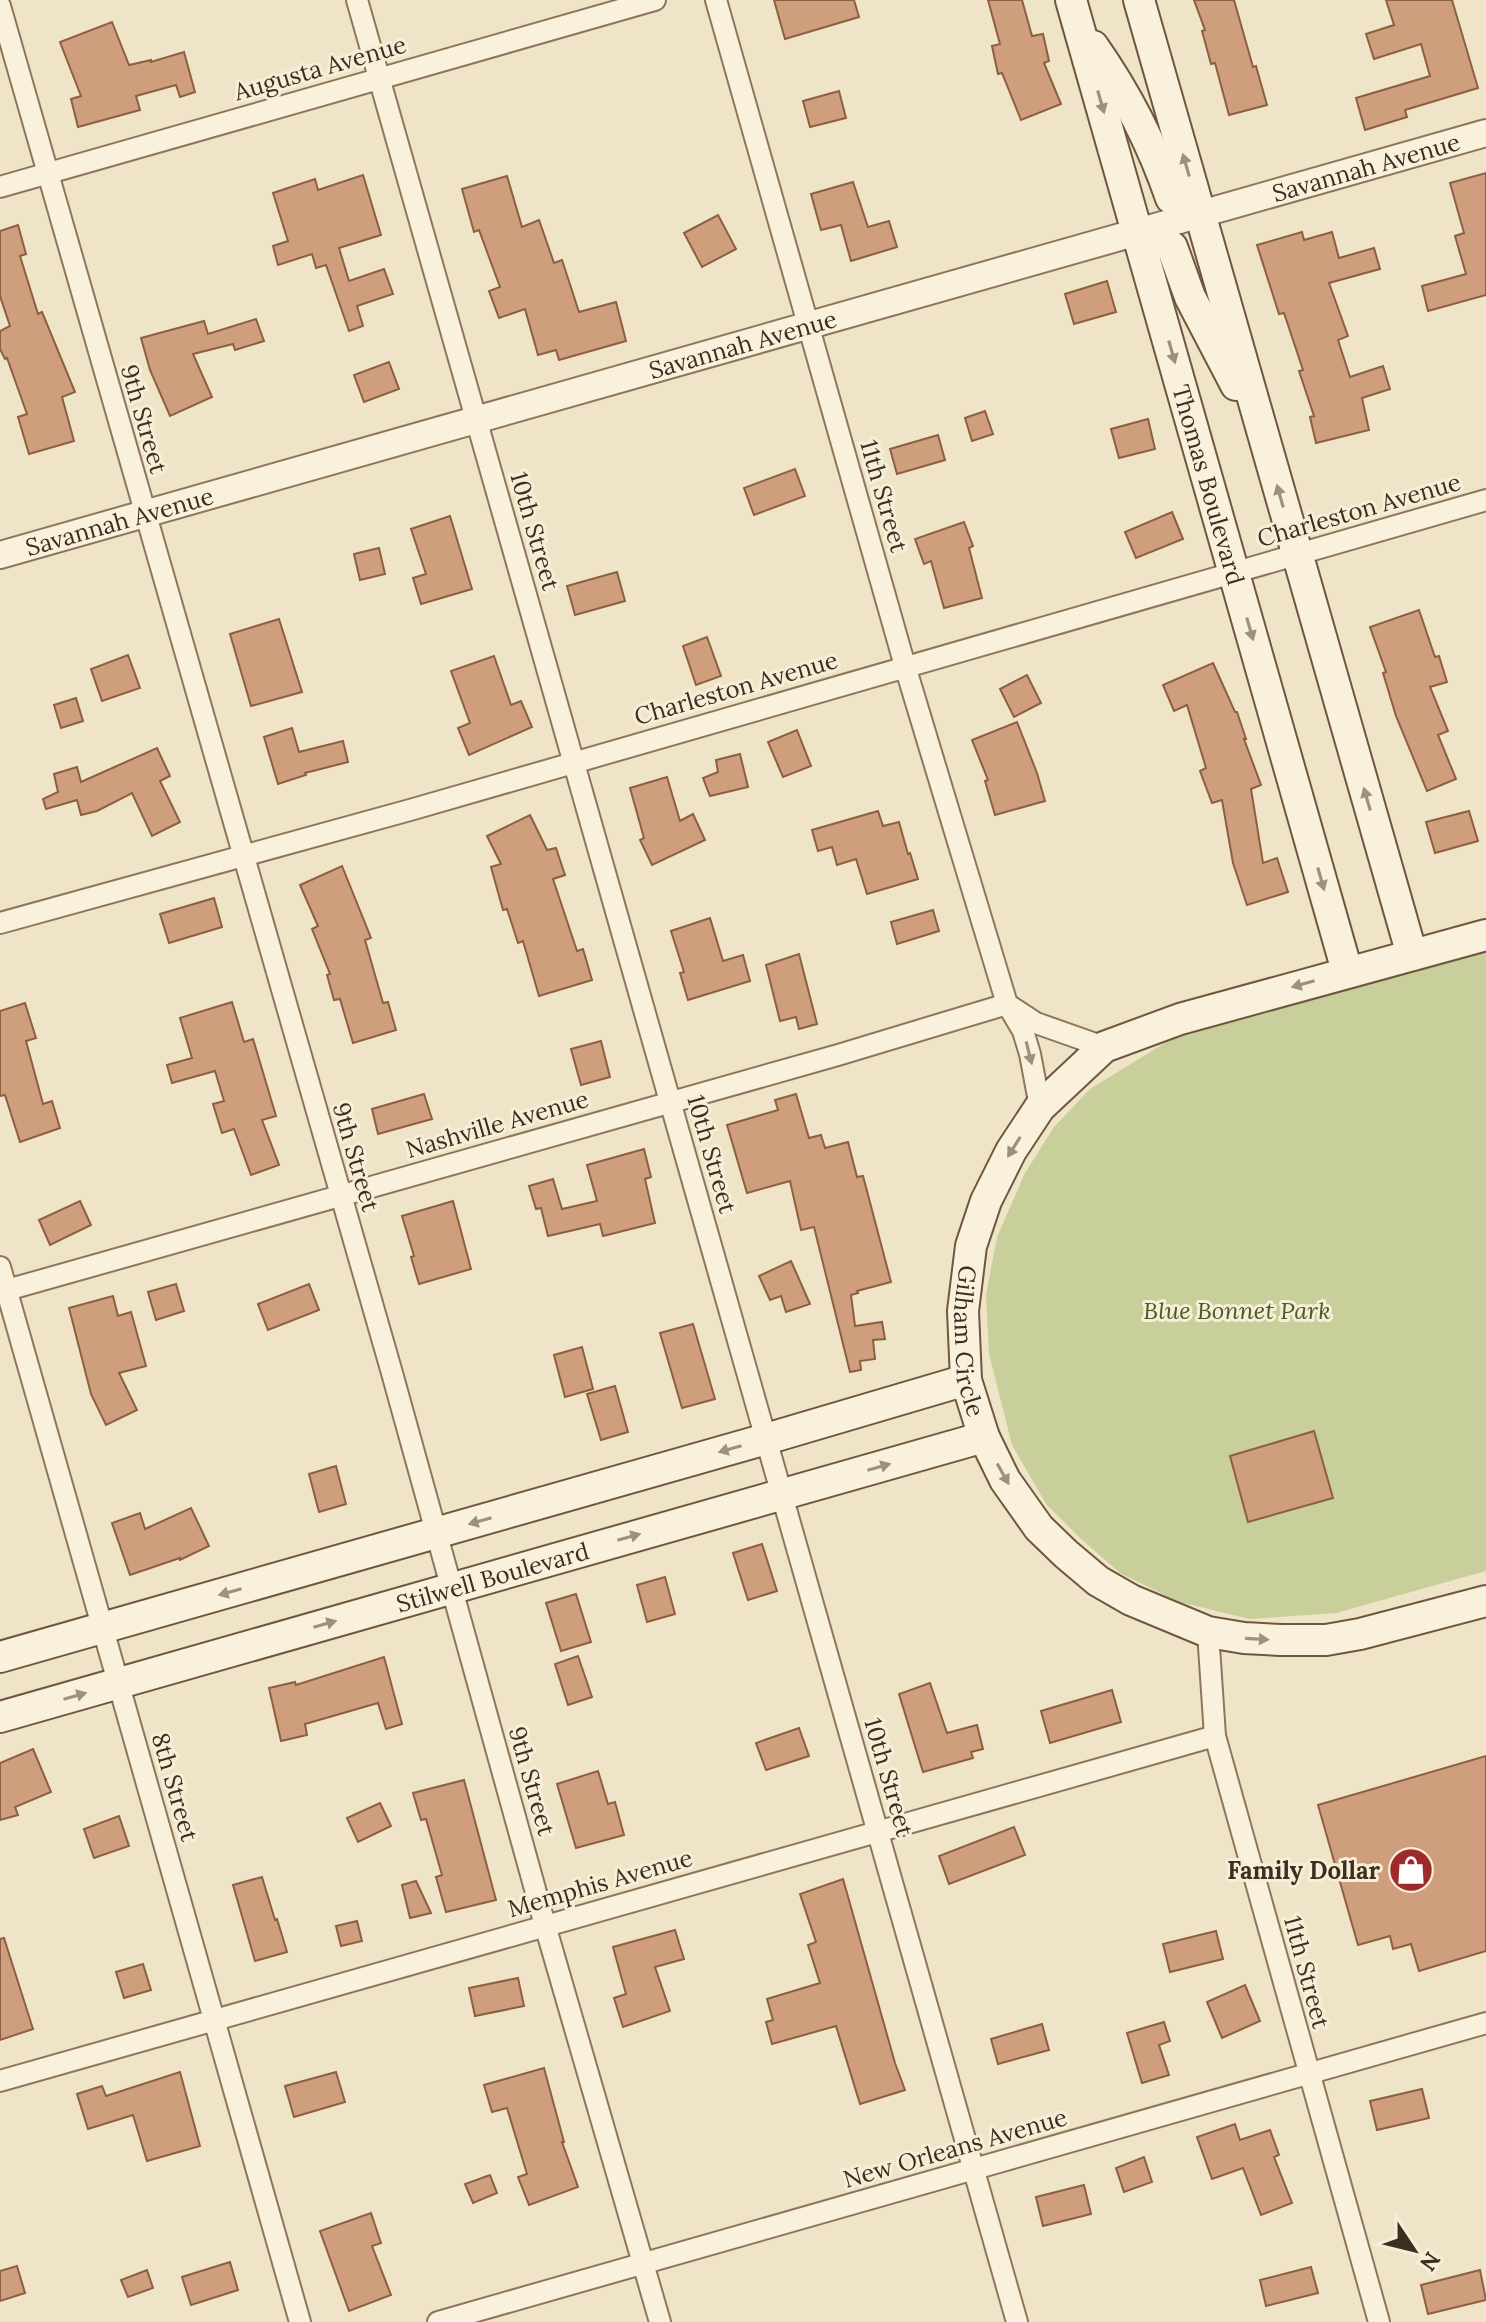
<svg xmlns="http://www.w3.org/2000/svg" width="1486" height="2322" viewBox="0 0 1486 2322" font-family="Lora,serif">
<rect width="100%" height="100%" fill="#f0e4c8"/>
<path fill="#c9cf9b" d="M1486 952V1571L1336 1613 1250 1619 1179 1602 1120 1573 1081 1539 1046 1504 1012 1445 989 1354 986 1295 997 1237 1025 1173 1054 1127 1090 1089 1181 1033Z"/>
<g fill="#cf9f7d" stroke="#8d5f41" stroke-width="2">
<path d="M774 0H854L859 17 785 39Z"/>
<path d="M988 0H1022L1032 36 1043 34 1049 61 1044 63 1061 104 1021 120 1002 73 998 74 992 46 1000 44Z"/>
<path d="M1194 0H1234L1253 67 1256 66 1267 105 1229 115 1215 63 1211 64 1202 31 1205 30Z"/>
<path d="M1386 0H1452L1478 88 1405 110 1407 117 1365 130 1356 98 1430 76 1421 44 1374 59 1366 34 1394 25Z"/>
<path d="M112 22 129 65 151 60V62L184 52 195 92 180 97 176 85 136 96 140 110 78 127 71 99 81 96 60 42Z"/>
<path d="M839 91 846 118 810 127 803 101Z"/>
<path d="M1486 173V295L1428 311 1422 286 1466 274 1455 236 1464 233 1450 183Z"/>
<path d="M363 175 381 235 339 248 349 281 384 269 393 294 357 306 363 326 349 331 326 265 316 268 312 254 278 265 273 246 288 241 273 193 315 179 318 190Z"/>
<path d="M507 176 522 227 539 220 554 263 562 260 579 312 616 302 626 341 559 360 556 350 538 355 525 309 499 318 489 291 500 287 479 230 474 232 462 189Z"/>
<path d="M853 182 868 227 889 221 897 247 851 261 841 225 821 230 811 194Z"/>
<path d="M718 215 736 249 702 267 684 233Z"/>
<path d="M18 225 26 254 20 256 38 314 42 312 75 392 62 397 74 441 29 454 18 417 27 414 7 358 5 359 0 349V331L10 326 0 296V231Z"/>
<path d="M1302 232 1304 240 1332 232 1339 258 1374 248 1380 269 1329 283 1348 336 1338 340 1350 377 1383 366 1390 389 1362 398 1369 430 1316 443 1310 417 1314 416 1299 371 1303 370 1284 313 1279 314 1257 245Z"/>
<path d="M1107 281 1116 312 1074 324 1065 294Z"/>
<path d="M256 319 264 341 235 350 233 344 193 354 212 397 170 416 150 370 141 338 204 321 208 334Z"/>
<path d="M389 362 399 389 364 402 354 375Z"/>
<path d="M985 411 993 434 972 441 965 418Z"/>
<path d="M1148 419 1155 449 1119 458 1111 429Z"/>
<path d="M938 435 945 460 897 474 890 449Z"/>
<path d="M795 469 805 496 754 515 744 488Z"/>
<path d="M1172 512 1183 539 1136 558 1125 532Z"/>
<path d="M450 516 472 589 421 604 413 578 426 574 411 529Z"/>
<path d="M964 522 973 546 969 548 982 598 944 608 931 561 924 564 915 539Z"/>
<path d="M379 548 385 574 360 580 354 554Z"/>
<path d="M617 572 625 601 575 615 567 586Z"/>
<path d="M1419 610 1435 657 1439 656 1447 682 1430 687 1448 731 1438 735 1456 779 1427 791 1396 716 1383 673 1386 672 1370 627Z"/>
<path d="M279 619 302 692 251 706 230 634Z"/>
<path d="M707 637 721 676 696 685 683 646Z"/>
<path d="M128 655 140 688 102 701 91 669Z"/>
<path d="M494 656 511 705 521 701 532 727 469 755 458 728 470 723 451 671Z"/>
<path d="M1213 663 1235 712H1237L1246 739H1244L1261 785 1251 789 1263 863 1277 858 1288 892 1247 905 1233 863 1222 800 1212 803 1200 771 1206 768 1187 705 1174 711 1163 685Z"/>
<path d="M1027 675 1041 703 1014 717 1000 689Z"/>
<path d="M76 698 83 721 61 728 54 705Z"/>
<path d="M1017 722 1037 773 1045 801 995 815 985 781 988 780 972 740Z"/>
<path d="M292 728 299 752 343 741 348 762 305 773 306 775 278 784 264 737Z"/>
<path d="M797 730 811 766 783 777 768 742Z"/>
<path d="M157 748 170 776 160 781 180 822 152 836 132 793 97 811 81 815 77 800 46 809 43 799 58 792 54 774 77 767 81 782Z"/>
<path d="M740 754 748 787 710 796 703 778 718 772 716 760Z"/>
<path d="M667 777 680 821 693 814 705 840 652 865 640 840 644 838 630 788Z"/>
<path d="M878 811 883 826 899 822 908 854 910 853 918 879 867 894 856 859 837 865 832 847 818 851 812 830Z"/>
<path d="M1469 811 1478 841 1435 853 1426 822Z"/>
<path d="M530 815 547 850 556 848 565 875 553 879 577 951 583 949 592 980 539 996 523 941 518 943 507 909 503 910 491 867 501 864 487 836Z"/>
<path d="M342 866 371 938 365 940 383 1003 388 1002 396 1030 353 1043 340 999 334 1000 327 975 330 974 312 929 318 926 300 885Z"/>
<path d="M214 898 222 927 169 943 160 914Z"/>
<path d="M933 910 939 931 897 944 891 922Z"/>
<path d="M710 918 723 961 743 955 750 981 688 1000 680 973 684 972 671 931Z"/>
<path d="M799 954 817 1024 799 1029 796 1017 780 1021 766 965Z"/>
<path d="M232 1002 244 1042 253 1039 276 1116 262 1120 279 1165 251 1175 234 1129 222 1133 213 1104 224 1101 215 1071 172 1083 167 1065 192 1058 180 1018Z"/>
<path d="M25 1003 36 1038 26 1041 43 1104 52 1101 60 1128 20 1142 5 1095 0 1096V1011Z"/>
<path d="M601 1041 610 1077 581 1085 571 1049Z"/>
<path d="M424 1094 432 1119 378 1134 372 1109Z"/>
<path d="M796 1094 809 1138 821 1135 825 1148 848 1142 857 1177 863 1176 891 1282 857 1291 858 1293 851 1295 855 1326 882 1322 885 1339 873 1340 875 1359 860 1361 861 1370 850 1372 814 1227 801 1230 790 1181 747 1193 727 1125 778 1110 775 1100Z"/>
<path d="M644 1149 651 1177 645 1179 655 1223 603 1236 600 1224 548 1236 541 1208 536 1209 529 1186 553 1179 562 1209 597 1201 587 1165Z"/>
<path d="M80 1201 91 1225 50 1245 39 1220Z"/>
<path d="M453 1201 471 1269 419 1284 411 1257 414 1256 402 1216Z"/>
<path d="M791 1261 810 1304 786 1312 781 1296 770 1300 759 1276Z"/>
<path d="M176 1284 184 1311 156 1320 148 1292Z"/>
<path d="M309 1284 319 1310 268 1330 258 1304Z"/>
<path d="M113 1296 118 1316 131 1312 146 1366 119 1373 137 1410 106 1425 91 1394 69 1308Z"/>
<path d="M693 1324 715 1399 682 1408 660 1333Z"/>
<path d="M582 1347 593 1389 565 1397 554 1355Z"/>
<path d="M615 1386 628 1432 601 1440 587 1394Z"/>
<path d="M1314 1431 1333 1498 1248 1522 1230 1456Z"/>
<path d="M336 1466 346 1504 319 1512 309 1474Z"/>
<path d="M191 1508 209 1546 180 1560V1558L130 1575 112 1523 140 1513 145 1529Z"/>
<path d="M762 1544 777 1591 748 1600 733 1553Z"/>
<path d="M665 1577 675 1614 647 1622 637 1585Z"/>
<path d="M576 1594 591 1642 561 1651 546 1603Z"/>
<path d="M578 1656 592 1697 568 1705 555 1664Z"/>
<path d="M384 1657 402 1724 386 1729 378 1703 305 1724 307 1735 281 1741 269 1688 295 1682 296 1685Z"/>
<path d="M930 1683 947 1733 977 1725 983 1749 971 1752 973 1758 923 1772 899 1694Z"/>
<path d="M1112 1690 1121 1722 1050 1743 1041 1711Z"/>
<path d="M799 1728 809 1756 766 1770 756 1743Z"/>
<path d="M33 1749 51 1792 15 1807 18 1815 0 1820V1763Z"/>
<path d="M1486 1756V1951L1419 1971 1411 1944 1393 1949 1390 1936 1358 1945 1318 1805Z"/>
<path d="M598 1771 608 1804 615 1802 624 1835 576 1848 557 1784Z"/>
<path d="M464 1780 496 1900 446 1912 436 1877 442 1875 426 1819 421 1820 413 1793Z"/>
<path d="M380 1803 391 1826 358 1842 347 1818Z"/>
<path d="M119 1816 129 1846 94 1858 84 1829Z"/>
<path d="M1014 1827 1025 1855 949 1884 939 1856Z"/>
<path d="M262 1877 275 1920 277 1919 287 1952 255 1961 233 1885Z"/>
<path d="M843 1879 895 2063 905 2090 860 2104 836 2026 772 2044 766 2022 773 2020 767 1999 820 1983 808 1945 816 1942 800 1894Z"/>
<path d="M416 1881 431 1913 410 1918 402 1885Z"/>
<path d="M357 1921 362 1941 341 1946 336 1926Z"/>
<path d="M675 1930 684 1959 655 1967 670 2011 623 2027 614 1998 626 1994 613 1947Z"/>
<path d="M1216 1931 1223 1959 1170 1972 1163 1944Z"/>
<path d="M4 1938 33 2029 0 2040V1939Z"/>
<path d="M143 1964 151 1990 124 1998 116 1972Z"/>
<path d="M518 1978 524 2006 475 2016 469 1988Z"/>
<path d="M1245 1985 1260 2021 1222 2038 1207 2002Z"/>
<path d="M1164 2022 1170 2041 1159 2045 1169 2075 1142 2083 1127 2033Z"/>
<path d="M1042 2024 1049 2050 998 2064 991 2039Z"/>
<path d="M544 2068 564 2142H562L578 2187 529 2205 518 2177 527 2174 507 2108 492 2112 484 2085Z"/>
<path d="M180 2072 200 2146 147 2161 133 2115 88 2129 77 2094 102 2086 106 2096Z"/>
<path d="M336 2072 345 2102 294 2117 285 2086Z"/>
<path d="M1422 2089 1429 2118 1377 2130 1370 2101Z"/>
<path d="M1235 2124 1240 2140 1270 2130 1279 2155 1274 2157 1292 2203 1261 2215 1243 2168 1212 2179 1197 2137Z"/>
<path d="M1144 2157 1152 2182 1124 2192 1116 2168Z"/>
<path d="M490 2175 497 2193 473 2203 465 2184Z"/>
<path d="M1084 2185 1091 2214 1043 2226 1036 2197Z"/>
<path d="M371 2213 381 2243 372 2246 391 2295 349 2311 320 2231Z"/>
<path d="M230 2262 238 2290 191 2305 182 2277Z"/>
<path d="M17 2266 25 2293 0 2301V2271Z"/>
<path d="M1311 2267 1318 2293 1266 2306 1260 2280Z"/>
<path d="M147 2270 153 2288 128 2297 121 2280Z"/>
<path d="M1480 2270 1486 2300 1428 2314 1421 2285Z"/>
</g>
<g fill="none" stroke-linecap="round" stroke-linejoin="round">
<g stroke="#8d765c" stroke-width="24">
<g id="minor">
<path d="M357 0 1017 2322"/>
<path d="M716 0 905 666 1007 1004 1023 1031 1030 1054 1040 1107"/>
<path d="M0 6 392 1373 545 1925 660 2322"/>
<path d="M0 187 655 0"/>
<path d="M0 923 410 810 1486 500"/>
<path d="M1010 1006 1036 1023 1104 1047"/>
<path d="M0 1267 300 2322"/>
<path d="M0 1292 838 1055 1007 1004"/>
<path d="M1208 1632 1215 1736 1379 2322"/>
<path d="M0 2081 1215 1736"/>
<path d="M438 2322 1486 2023"/>
</g>
</g>
<g stroke="#8d765c" stroke-width="30">
<g id="tertiary">
<path id="s1" d="M0 555 1486 133"/>
</g>
</g>
<g stroke="#6f573f" stroke-width="34">
<g id="secondary">
<path id="s2" d="M1071 0 1347 971"/>
<path d="M1139 0 1412 955"/>
<path d="M1093 46C1126 93 1152 143 1171 198L1200 215"/>
<path d="M1138 233 1172 247 1190 297 1236 385"/>
<path id="s3" d="M1486 935 1180 1019 1104 1047 1040 1107 1011 1151 986 1201 971 1246 963 1311 966 1380 984 1437 1005 1480 1039 1528 1066 1554 1098 1581 1131 1600 1208 1632 1244 1638 1281 1640H1326L1360 1634 1486 1601"/>
<path d="M0 1657 766 1439 966 1380"/>
<path id="s4" d="M0 1717 984 1437"/>
</g>
</g>
<use href="#minor" stroke="#faf1dc" stroke-width="20"/>
<use href="#tertiary" stroke="#faf1dc" stroke-width="26"/>
<use href="#secondary" stroke="#faf1dc" stroke-width="30"/>
</g>
<defs><path id="oneway-solid" d="M-6-.8H1V-3.2L6.5 0L1 3.2V.8H-6Z" transform="scale(2)"/></defs>
<g fill="#9c907e">
<use href="#oneway-solid" transform="translate(1101 102) rotate(74)"/>
<use href="#oneway-solid" transform="translate(1186 165) rotate(-106)"/>
<use href="#oneway-solid" transform="translate(1172 352) rotate(74)"/>
<use href="#oneway-solid" transform="translate(1280 496) rotate(-106)"/>
<use href="#oneway-solid" transform="translate(1250 629) rotate(74)"/>
<use href="#oneway-solid" transform="translate(1367 799) rotate(-106)"/>
<use href="#oneway-solid" transform="translate(1321 879) rotate(74)"/>
<use href="#oneway-solid" transform="translate(1303 984) rotate(164)"/>
<use href="#oneway-solid" transform="translate(1029 1053) rotate(76)"/>
<use href="#oneway-solid" transform="translate(1014 1147) rotate(122)"/>
<use href="#oneway-solid" transform="translate(730 1449) rotate(164)"/>
<use href="#oneway-solid" transform="translate(879 1467) rotate(-16)"/>
<use href="#oneway-solid" transform="translate(1003 1474) rotate(61)"/>
<use href="#oneway-solid" transform="translate(480 1521) rotate(164)"/>
<use href="#oneway-solid" transform="translate(629 1537) rotate(-16)"/>
<use href="#oneway-solid" transform="translate(230 1592) rotate(164)"/>
<use href="#oneway-solid" transform="translate(325 1624) rotate(-16)"/>
<use href="#oneway-solid" transform="translate(1257 1639) rotate(3)"/>
<use href="#oneway-solid" transform="translate(75 1696) rotate(-16)"/>
</g>
<defs>
<g id="shop-disc" transform="scale(2.3)"><circle r="9.5" fill="#9e2a2b" stroke="#f7eed8"/><path d="M-5-2.5h2.3a2.7 3.5 0 0 1 5.4 0H5L5.5 6h-11ZM-1.5-2.5h3a1.5 2.3 0 0 0-3 0Z" fill="#fff"/></g>
</defs>
<g fill-rule="evenodd">
<use href="#shop-disc" x="1411" y="1870"/>
</g>
<g text-anchor="middle" dominant-baseline="central" stroke-width="6" stroke-linejoin="round" paint-order="stroke">
<g font-size="24" fill="#3d2e20" stroke="#f7eed8">
<text transform="translate(320 68) rotate(-16)">Augusta Avenue</text>
<text stroke="none"><textPath href="#s1" startOffset="1420">Savannah Avenue</textPath></text>
<text stroke="none"><textPath href="#s1" startOffset="772">Savannah Avenue</textPath></text>
<text transform="translate(144 419) rotate(74)">9th Street</text>
<text stroke="none"><textPath href="#s2" startOffset="504">Thomas Boulevard</textPath></text>
<text transform="translate(884 496) rotate(74)">11th Street</text>
<text transform="translate(1359 510) rotate(-16)">Charleston Avenue</text>
<text stroke="none"><textPath href="#s1" startOffset="124">Savannah Avenue</textPath></text>
<text transform="translate(535 531) rotate(74)">10th Street</text>
<text transform="translate(736 688) rotate(-16)">Charleston Avenue</text>
<text transform="translate(497 1124) rotate(-16)">Nashville Avenue</text>
<text transform="translate(712 1154) rotate(74)">10th Street</text>
<text transform="translate(356 1157) rotate(74)">9th Street</text>
<text stroke="none"><textPath href="#s3" startOffset="738">Gilham Circle</textPath></text>
<text stroke="none"><textPath href="#s4" startOffset="512">Stilwell Boulevard</textPath></text>
<text transform="translate(889 1777) rotate(74)">10th Street</text>
<text transform="translate(532 1781) rotate(74)">9th Street</text>
<text transform="translate(175 1787) rotate(74)">8th Street</text>
<text transform="translate(600 1883) rotate(-16)">Memphis Avenue</text>
<text transform="translate(1307 1972) rotate(75)">11th Street</text>
<text transform="translate(955 2148) rotate(-16)">New Orleans Avenue</text>
</g>
<g font-size="24" font-style="italic" fill="#4d5a26" stroke="#f7eed8">
<text x="1237" y="1310">Blue Bonnet Park</text>
</g>
<g font-size="24" font-weight="bold" fill="#3d2e20" stroke="#f7eed8" text-anchor="end">
<text x="1380" y="1870">Family Dollar</text>
</g>
</g>
<g transform="translate(1414 2250) rotate(125)" stroke="#f7eed8" stroke-width="6" paint-order="stroke">
<path d="M0-6L14 30L0 20L-14 30Z" fill="#3d2e20"/>
<text y="-12" font-size="22" font-weight="bold" text-anchor="middle" fill="#3d2e20">N</text>
</g>
</svg>
